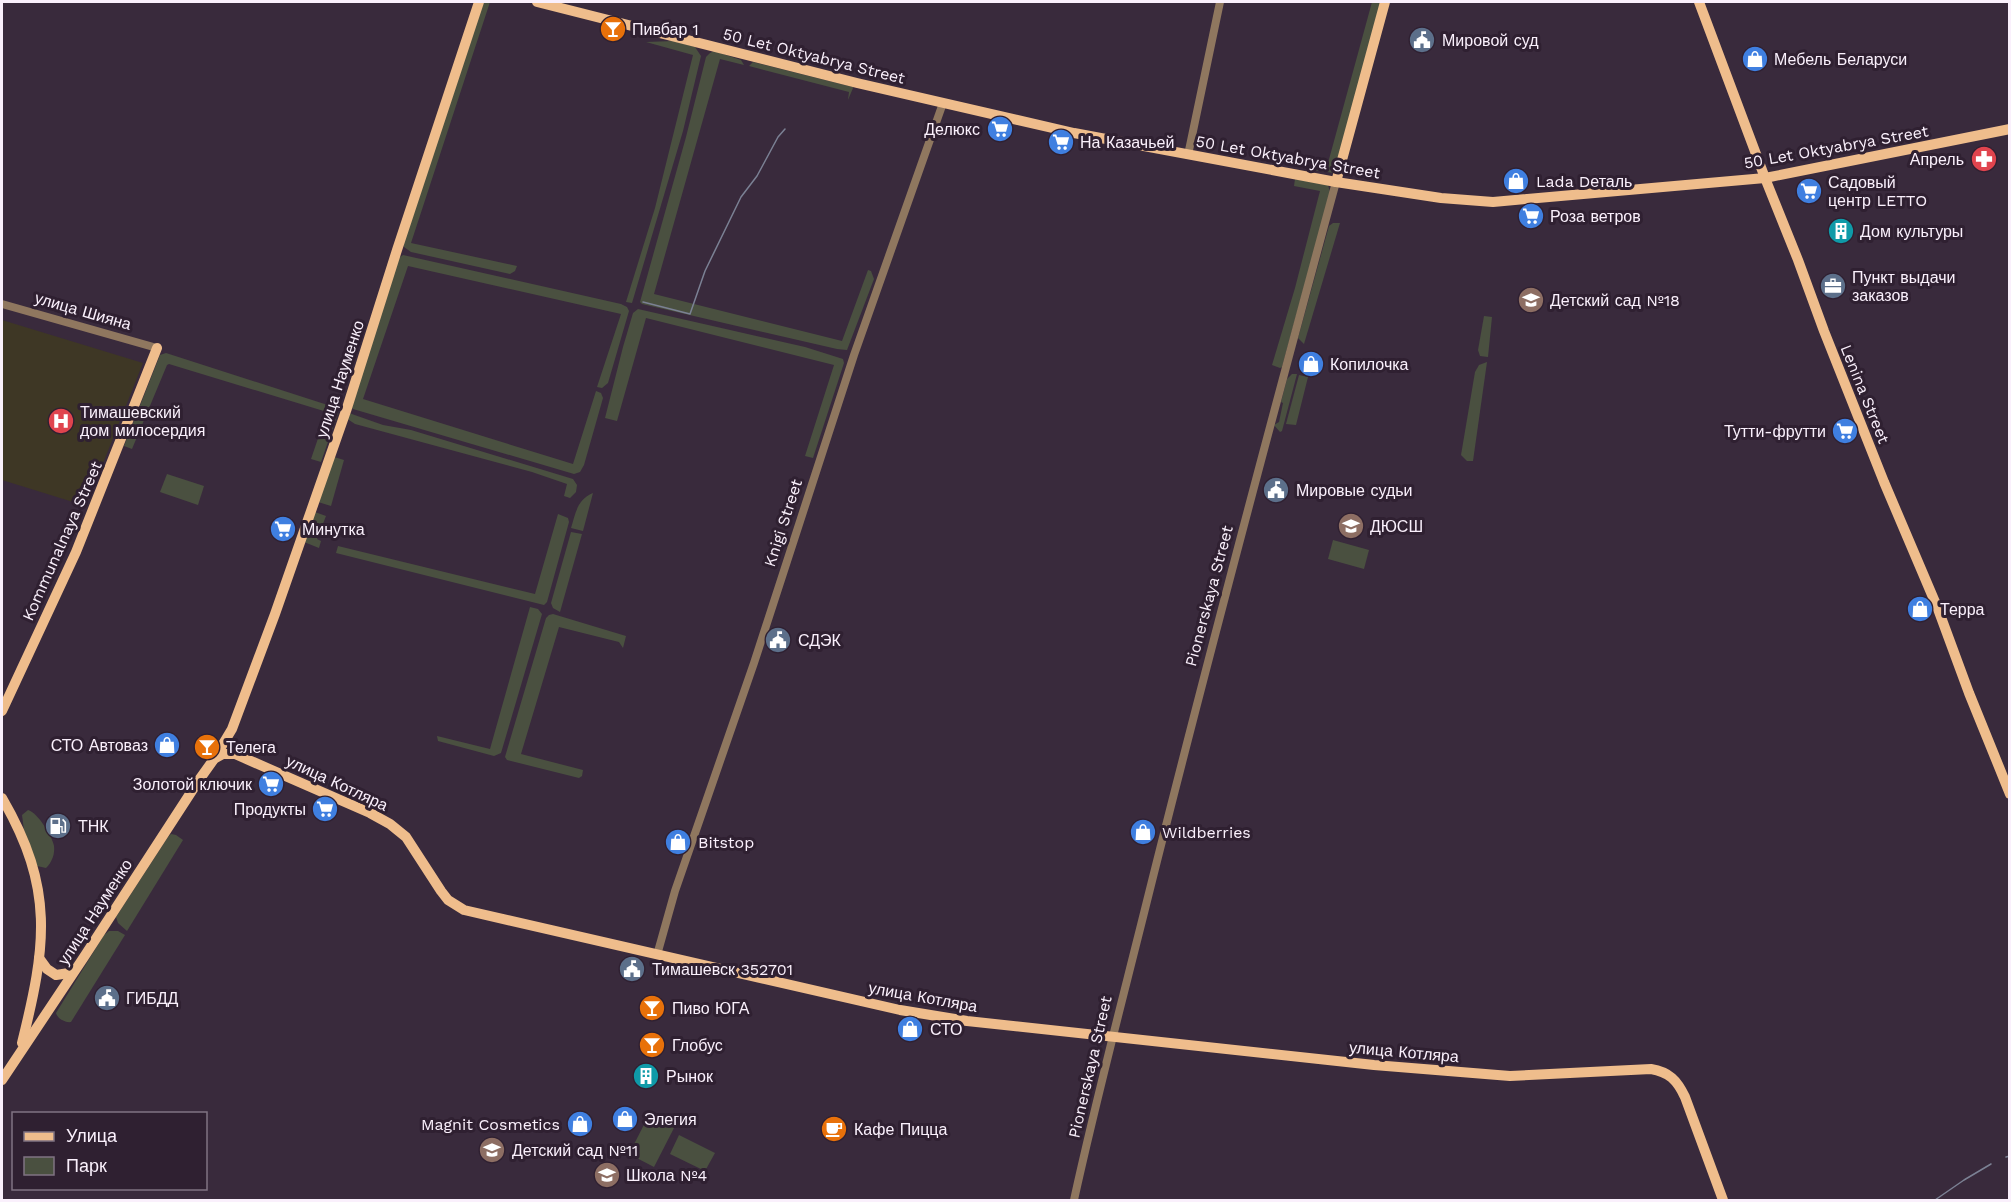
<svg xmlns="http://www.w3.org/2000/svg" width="2011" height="1202" viewBox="0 0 2011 1202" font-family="'Work Sans',sans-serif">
<rect width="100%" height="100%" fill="#392a3c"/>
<path fill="#3e3725" d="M2 320 143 363 86 506 2 480Z"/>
<g fill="#4a5040">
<path d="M482 2H490L411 243 517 266 515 271 510 274 411 252 404 247 403 242Z"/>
<path d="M1372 2H1382L1334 173 1313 170 1309 167 1310 164 1326 166 1328 163Z"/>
<path d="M673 41 695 47 701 56 683 131 632 303 626 302 655 208 693 55 646 42Z"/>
<path d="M714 51 741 60 744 65 720 59 654 294 842 341 868 270 871 271 874 279 847 350 837 349 642 304 640 302 686 137 706 57 710 53Z"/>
<path d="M753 62 853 87V88L848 100 849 92 749 66Z"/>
<path d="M1295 179 1328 185 1330 192 1282 367 1280 368 1272 365 1295 288 1320 191 1294 186Z"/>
<path d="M1333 223H1340L1304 344 1298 338 1329 226Z"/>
<path d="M403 255 621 304 627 307 629 311 608 383 602 388 597 387 621 314 408 266 363 399 573 464 596 391 601 393 603 398 584 465 580 472 574 474 353 409 350 406 399 258Z"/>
<path d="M638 309 805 347 843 359 844 363 813 458 805 456 834 365 646 318 617 421 605 418 623 347 633 313Z"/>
<path d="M1484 316 1492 317 1488 357 1480 356 1478 350Z"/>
<path d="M166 353 337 408 338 413 321 462 311 459 327 412 169 364 167 365 132 449 124 446 160 355Z"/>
<path d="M1487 362 1473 461H1467L1461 455 1475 372 1479 365Z"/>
<path d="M1292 374H1297L1282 431 1280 432 1274 425 1279 422 1283 403 1281 402 1287 379Z"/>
<path d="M1299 375 1308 377 1296 425 1286 424Z"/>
<path d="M349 413 383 425 411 430 573 479 577 485 576 492 570 498 564 496 567 484 532 472 355 424 346 418Z"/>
<path d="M331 456 344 460 331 506 318 502Z"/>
<path d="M167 474 204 486 198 505 160 492Z"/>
<path d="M593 493 583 531 571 528C576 512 577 500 593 493Z"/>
<path d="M315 512 326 516 317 539 321 541 319 548 304 542Z"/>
<path d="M558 514 568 518 569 522 547 602 544 605 336 553 338 546 535 594Z"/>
<path d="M571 532 582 534 560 612 553 608 551 603Z"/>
<path d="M1333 540 1369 550 1364 569 1328 559Z"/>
<path d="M530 607 538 609 542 614 501 753 494 756 438 741 437 736 490 749Z"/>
<path d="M553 614 626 636 623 648 619 642 559 627 521 754 583 770 582 776 579 778 507 760 505 757 546 618 549 615Z"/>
<path d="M28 810C38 813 52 836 54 846 55 854 52 862 46 868L37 866 24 830 22 815Z"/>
<path d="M171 834 176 835 183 840 127 931 118 923 116 917 168 837Z"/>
<path d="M109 931H118L125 935 71 1022C65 1023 57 1018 56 1013L104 935Z"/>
<path d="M650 1113 675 1126 654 1167 629 1154Z"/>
<path d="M679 1135 715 1153 705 1171 670 1154Z"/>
</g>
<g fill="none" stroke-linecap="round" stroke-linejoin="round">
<g stroke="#7b8194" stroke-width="1.5">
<path d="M643 302 690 314 705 271 741 197 757 176 778 137 785 129"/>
<path d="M2006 1157 2010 1156"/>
<path d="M1935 1200 1964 1180 1991 1164"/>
</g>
<g stroke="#8f775f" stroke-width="8">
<path d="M1188 155 1220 2"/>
<path d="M2 304 157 348"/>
<path d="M657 955 675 891 754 663 854 355 943 103"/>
<path d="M1074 1200C1095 1104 1120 1009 1144 913 1205 668 1270 425 1336 182"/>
</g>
<g stroke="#efbd8c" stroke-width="10">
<path d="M537 2 857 83 1074 133 1336 182 1441 198 1493 202 1765 178 2010 129"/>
<path d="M1699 2 1765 178 1798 260 1824 331 1884 482 1938 609 1969 693 2010 794"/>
<path d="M1336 182 1385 2"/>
<path d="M2 711 76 552 157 348"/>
<path d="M214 759 232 729 275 614 347 408 397 250 479 2"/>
<path d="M2 798C55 889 46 946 22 1043"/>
<path d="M39 958 47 969 56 975 69 973 75 969"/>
<path d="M2 1080 84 957 199 780 214 759 223 754H235L370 813 390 824 406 837 441 891 448 900 464 910 900 1010 967 1021 1374 1065 1510 1076 1651 1069C1669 1072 1677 1080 1685 1097L1723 1200"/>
</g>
</g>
<defs>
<g id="bar-disc" transform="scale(1.35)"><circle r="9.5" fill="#e8710a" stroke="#2f2031"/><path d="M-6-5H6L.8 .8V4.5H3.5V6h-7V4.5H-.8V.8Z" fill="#fff"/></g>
<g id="civic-disc" transform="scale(1.35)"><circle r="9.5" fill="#5c6f8a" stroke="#2f2031"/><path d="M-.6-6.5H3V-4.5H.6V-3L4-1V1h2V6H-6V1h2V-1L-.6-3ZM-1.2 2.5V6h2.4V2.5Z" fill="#fff"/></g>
<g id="shop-disc" transform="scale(1.35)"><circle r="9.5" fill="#3f7fe0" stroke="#2f2031"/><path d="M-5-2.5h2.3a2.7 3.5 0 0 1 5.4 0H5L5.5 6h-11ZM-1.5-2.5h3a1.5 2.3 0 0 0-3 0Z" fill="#fff"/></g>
<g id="supermarket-disc" transform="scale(1.35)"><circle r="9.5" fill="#3f7fe0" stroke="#2f2031"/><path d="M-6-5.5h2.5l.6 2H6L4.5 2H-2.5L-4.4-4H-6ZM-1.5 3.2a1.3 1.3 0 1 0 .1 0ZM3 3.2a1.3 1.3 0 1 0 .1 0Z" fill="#fff"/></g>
<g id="pharmacy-disc" transform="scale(1.35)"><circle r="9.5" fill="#e0444e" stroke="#2f2031"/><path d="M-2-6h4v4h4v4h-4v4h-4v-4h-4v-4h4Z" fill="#fff"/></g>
<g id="building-disc" transform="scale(1.35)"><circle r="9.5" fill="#0f9aa8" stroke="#2f2031"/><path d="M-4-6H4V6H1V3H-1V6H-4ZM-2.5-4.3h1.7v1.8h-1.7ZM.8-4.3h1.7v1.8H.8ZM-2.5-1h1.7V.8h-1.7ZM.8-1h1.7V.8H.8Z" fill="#fff"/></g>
<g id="office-disc" transform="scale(1.35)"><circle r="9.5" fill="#5c6f8a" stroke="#2f2031"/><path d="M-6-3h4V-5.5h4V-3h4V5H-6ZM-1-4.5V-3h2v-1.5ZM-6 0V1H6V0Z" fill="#fff"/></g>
<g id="school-disc" transform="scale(1.35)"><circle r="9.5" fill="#8d6e63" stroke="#2f2031"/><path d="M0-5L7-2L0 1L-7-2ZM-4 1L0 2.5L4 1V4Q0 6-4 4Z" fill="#fff"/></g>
<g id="hospital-disc" transform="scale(1.35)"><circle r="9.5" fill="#e0444e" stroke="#2f2031"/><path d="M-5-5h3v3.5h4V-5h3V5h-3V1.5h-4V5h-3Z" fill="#fff"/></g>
<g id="fuel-disc" transform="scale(1.35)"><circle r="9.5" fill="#5c6f8a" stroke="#2f2031"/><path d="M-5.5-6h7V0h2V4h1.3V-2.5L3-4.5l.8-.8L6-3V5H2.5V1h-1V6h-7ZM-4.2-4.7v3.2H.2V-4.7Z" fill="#fff"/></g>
<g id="cafe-disc" transform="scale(1.35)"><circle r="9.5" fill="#e8710a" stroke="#2f2031"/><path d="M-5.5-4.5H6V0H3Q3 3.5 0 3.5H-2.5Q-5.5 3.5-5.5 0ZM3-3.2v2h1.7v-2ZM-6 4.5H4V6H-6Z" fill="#fff"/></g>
</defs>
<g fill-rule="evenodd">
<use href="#bar-disc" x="613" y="29"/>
<use href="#civic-disc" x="1422" y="40"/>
<use href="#shop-disc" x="1755" y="59"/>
<use href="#supermarket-disc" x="1000" y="129"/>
<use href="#supermarket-disc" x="1061" y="142"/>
<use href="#pharmacy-disc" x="1984" y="159"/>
<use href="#shop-disc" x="1516" y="181"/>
<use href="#supermarket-disc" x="1809" y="191"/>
<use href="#supermarket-disc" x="1531" y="216"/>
<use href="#building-disc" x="1841" y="231"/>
<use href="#office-disc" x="1833" y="286"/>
<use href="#school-disc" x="1531" y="300"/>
<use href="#shop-disc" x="1311" y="364"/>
<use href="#hospital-disc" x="61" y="421"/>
<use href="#supermarket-disc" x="1845" y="431"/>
<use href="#civic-disc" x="1276" y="490"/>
<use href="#school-disc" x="1351" y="526"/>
<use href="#supermarket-disc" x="283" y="529"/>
<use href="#shop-disc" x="1920" y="609"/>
<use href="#civic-disc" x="778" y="640"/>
<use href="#shop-disc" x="167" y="745"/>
<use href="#bar-disc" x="207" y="747"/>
<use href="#supermarket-disc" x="271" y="784"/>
<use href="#supermarket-disc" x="325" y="809"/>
<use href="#fuel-disc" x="58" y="826"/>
<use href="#shop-disc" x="1143" y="832"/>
<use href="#shop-disc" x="678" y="842"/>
<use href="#civic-disc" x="632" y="969"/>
<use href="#civic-disc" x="107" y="998"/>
<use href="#bar-disc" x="652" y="1008"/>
<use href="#shop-disc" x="910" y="1029"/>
<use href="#bar-disc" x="652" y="1045"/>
<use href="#building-disc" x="646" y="1076"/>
<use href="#shop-disc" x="625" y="1119"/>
<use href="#shop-disc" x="580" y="1124"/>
<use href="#cafe-disc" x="834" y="1129"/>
<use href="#school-disc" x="492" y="1150"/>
<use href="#school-disc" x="607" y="1175"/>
</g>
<g text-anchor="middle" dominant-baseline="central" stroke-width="6" stroke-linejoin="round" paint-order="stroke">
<g font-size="16" fill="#faf0fc" stroke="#2f2031" text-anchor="start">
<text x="632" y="29">Пивбар 1</text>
<text x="1442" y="40">Мировой суд</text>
<text x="1774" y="59">Мебель Беларуси</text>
<text x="980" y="129" text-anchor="end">Делюкс</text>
<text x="1080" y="142">На Казачьей</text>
<text x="1964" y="159" text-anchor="end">Апрель</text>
<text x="1536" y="181">Lada Dеталь</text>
<text x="1828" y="182">Садовый<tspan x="1828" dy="18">центр LETTO</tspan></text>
<text x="1550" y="216">Роза ветров</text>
<text x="1860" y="231">Дом культуры</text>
<text x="1852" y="277">Пункт выдачи<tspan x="1852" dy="18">заказов</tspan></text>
<text x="1550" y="300">Детский сад №18</text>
<text x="1330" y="364">Копилочка</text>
<text x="80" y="412">Тимашевский<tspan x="80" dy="18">дом милосердия</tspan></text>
<text x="1826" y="431" text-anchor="end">Тутти-фрутти</text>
<text x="1296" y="490">Мировые судьи</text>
<text x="1370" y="526">ДЮСШ</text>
<text x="302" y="529">Минутка</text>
<text x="1940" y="609">Терра</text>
<text x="798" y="640">СДЭК</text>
<text x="148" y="745" text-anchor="end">СТО Автоваз</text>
<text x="226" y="747">Телега</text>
<text x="252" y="784" text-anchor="end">Золотой ключик</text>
<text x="306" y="809" text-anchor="end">Продукты</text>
<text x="78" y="826">ТНК</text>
<text x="1162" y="832">Wildberries</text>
<text x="698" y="842">Bitstop</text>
<text x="652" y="969">Тимашевск 352701</text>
<text x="126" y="998">ГИБДД</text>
<text x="672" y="1008">Пиво ЮГА</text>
<text x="930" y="1029">СТО</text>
<text x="672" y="1045">Глобус</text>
<text x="666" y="1076">Рынок</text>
<text x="644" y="1119">Элегия</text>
<text x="560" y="1124" text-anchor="end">Magnit Cosmetics</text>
<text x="854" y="1129">Кафе Пицца</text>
<text x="512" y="1150">Детский сад №11</text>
<text x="626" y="1175">Школа №4</text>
</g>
<g font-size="16" fill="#faf0fc" stroke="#2f2031">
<text transform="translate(814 56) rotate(14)">50 Let Oktyabrya Street</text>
<text transform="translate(1836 147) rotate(-10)">50 Let Oktyabrya Street</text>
<text transform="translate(1288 157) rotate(10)">50 Let Oktyabrya Street</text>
<text transform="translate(83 311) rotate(16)">улица Шияна</text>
<text transform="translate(340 379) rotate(-72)">улица Науменко</text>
<text transform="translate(1865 394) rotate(68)">Lenina Street</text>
<text transform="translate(783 523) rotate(-72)">Knigi Street</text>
<text transform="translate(62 541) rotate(-66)">Kommunalnaya Street</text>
<text transform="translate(1209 596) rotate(-75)">Pionerskaya Street</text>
<text transform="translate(337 783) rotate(25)">улица Котляра</text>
<text transform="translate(95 912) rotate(-57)">улица Науменко</text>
<text transform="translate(923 997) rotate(10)">улица Котляра</text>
<text transform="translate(1404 1052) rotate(5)">улица Котляра</text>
<text transform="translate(1090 1067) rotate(-77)">Pionerskaya Street</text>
</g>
</g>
<rect width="2011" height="1202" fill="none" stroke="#faf0fc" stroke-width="6"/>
<rect x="12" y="1112" width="195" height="78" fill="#2f2031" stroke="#807382" stroke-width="1.5"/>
<rect x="24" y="1132" width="30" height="9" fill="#efbd8c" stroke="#807382" stroke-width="1.5"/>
<text x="66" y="1142" font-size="18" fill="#faf0fc">Улица</text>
<rect x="24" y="1157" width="30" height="18" fill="#4a5040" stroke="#807382" stroke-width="1.5"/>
<text x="66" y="1172" font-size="18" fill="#faf0fc">Парк</text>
</svg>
